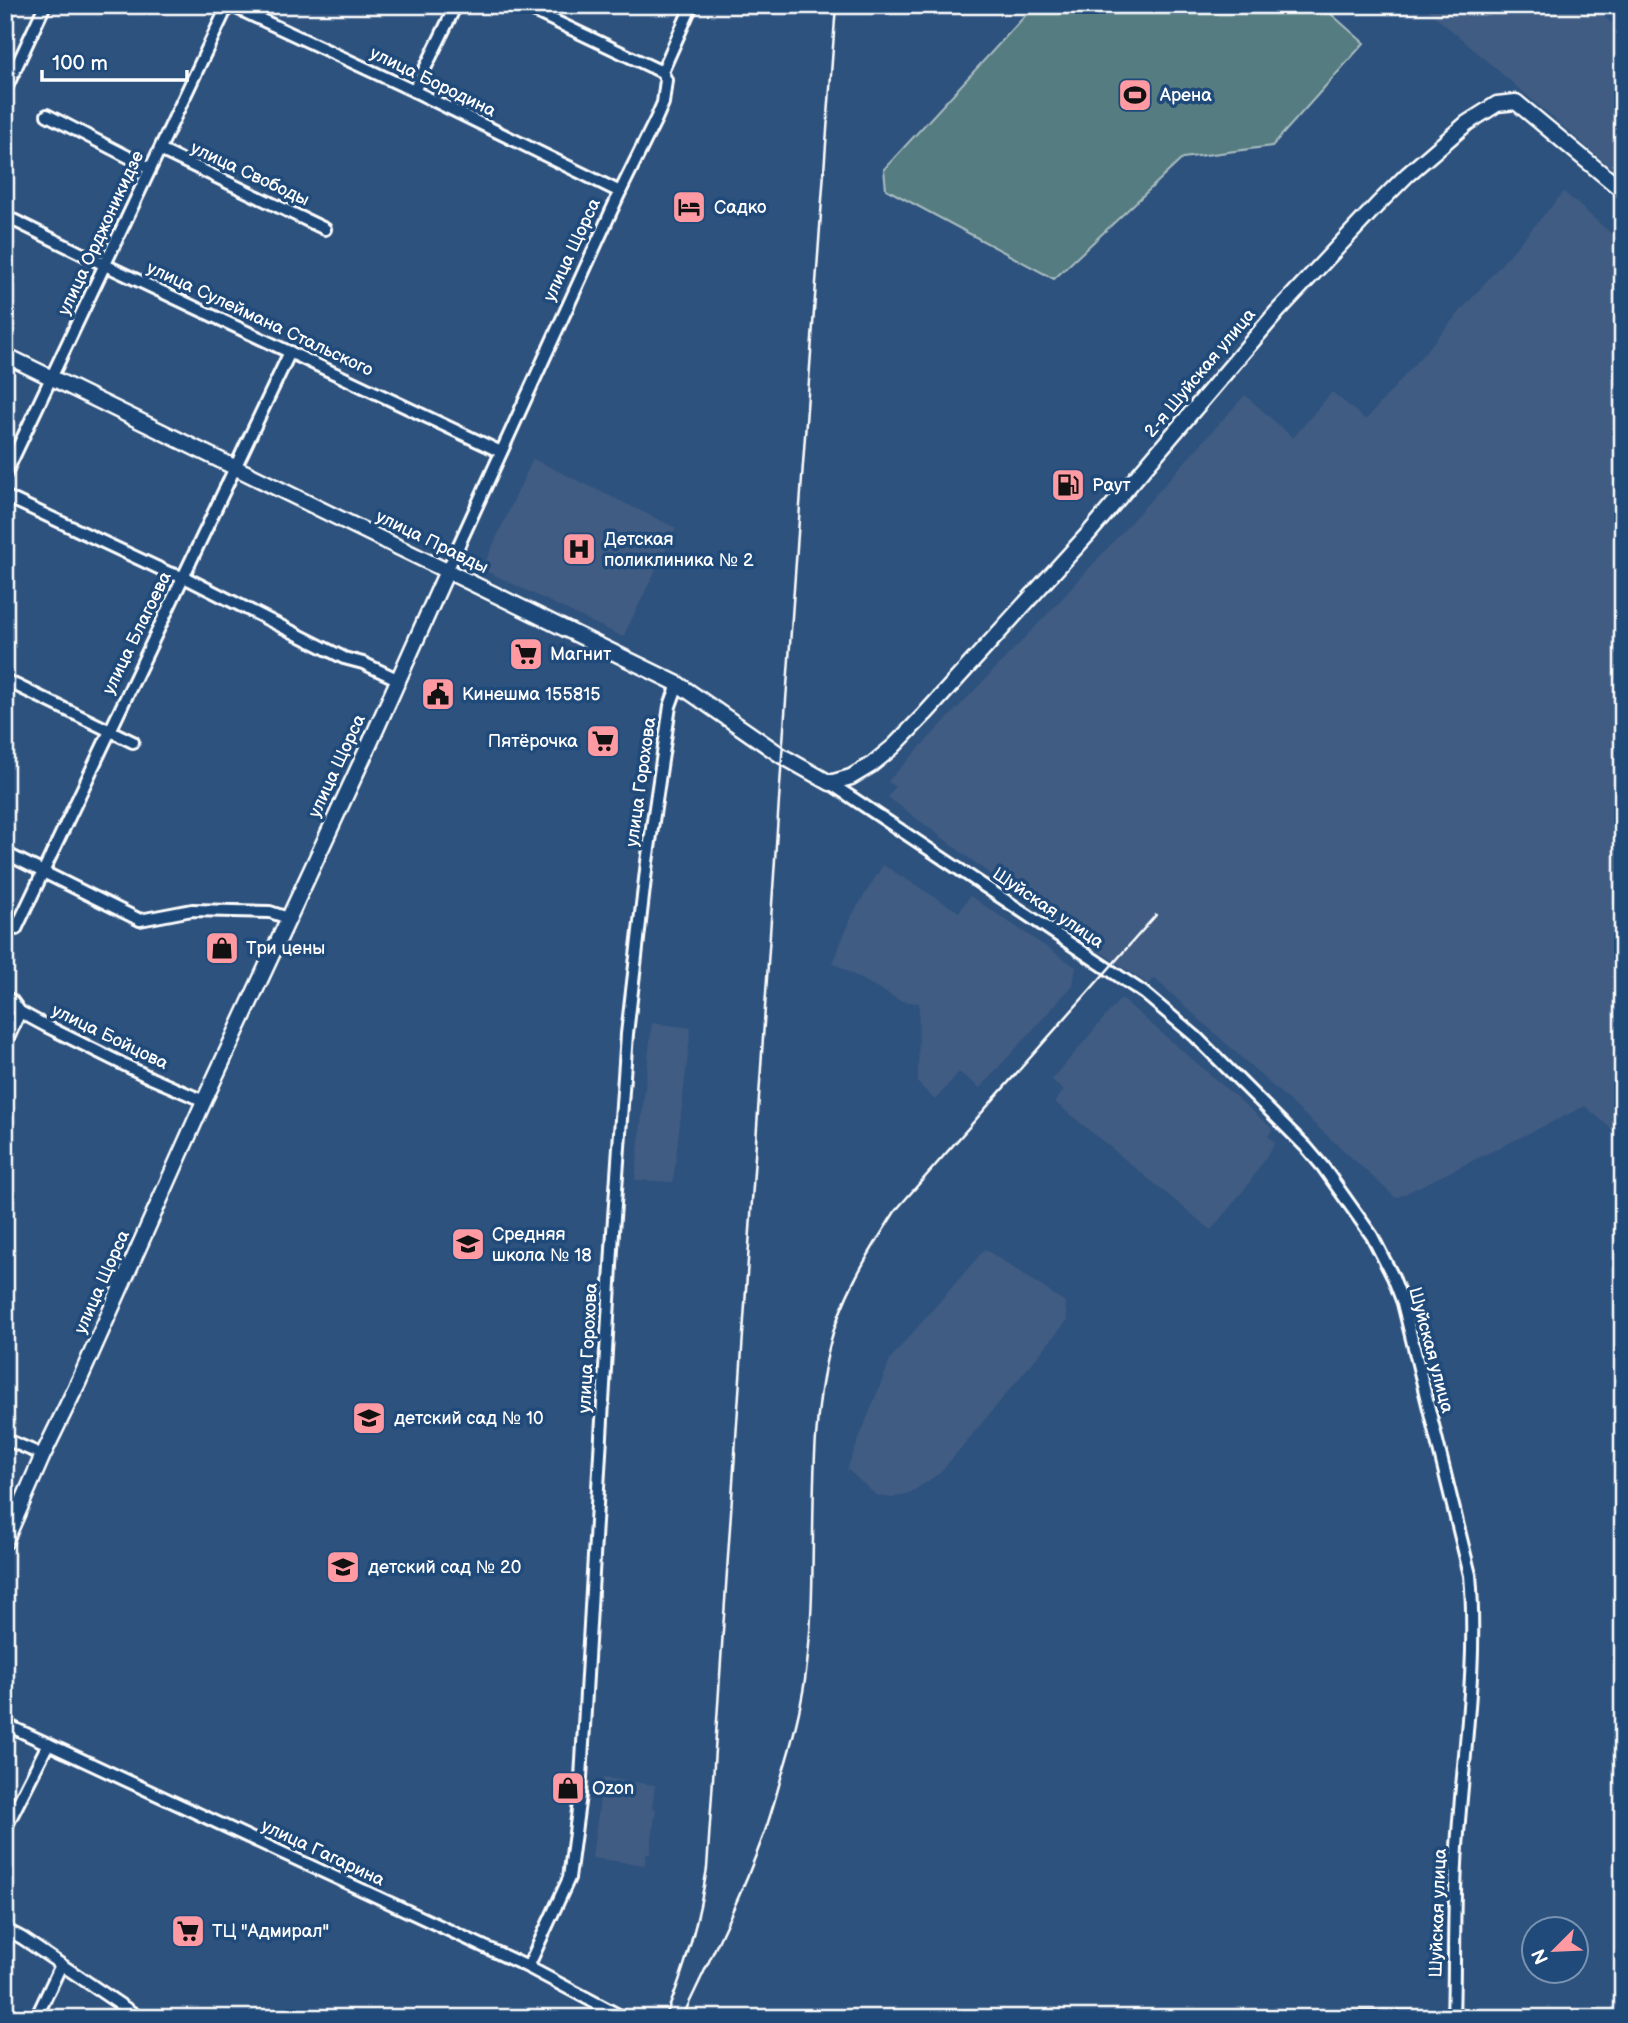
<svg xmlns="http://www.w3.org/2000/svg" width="1628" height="2023" viewBox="0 0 1628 2023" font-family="'Balsamiq Sans',sans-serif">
<rect width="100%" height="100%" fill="#2e527e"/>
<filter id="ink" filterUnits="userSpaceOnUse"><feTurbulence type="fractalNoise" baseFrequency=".0143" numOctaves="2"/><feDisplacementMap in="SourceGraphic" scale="14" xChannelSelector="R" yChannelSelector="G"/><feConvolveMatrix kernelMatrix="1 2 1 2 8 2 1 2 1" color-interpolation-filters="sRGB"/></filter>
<g filter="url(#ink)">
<g fill="#415c82">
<path d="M1422 5H1591L1617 28 1623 22V178Z"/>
<path d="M1564 192 1623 244V1139L1585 1106 1396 1198 1154 978 1148 984 1032 905 888 797 895 787 888 781 1060 601 1245 395 1293 438 1332 392 1366 420Z"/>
<path d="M533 459 676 528 623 637 482 569Z"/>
<path d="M883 865 959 912 970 896 1076 967 1073 985 980 1088 959 1072 935 1100 918 1083 919 1003 901 1001 833 963 851 917Z"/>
<path d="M1121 998 1273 1129 1268 1136 1275 1143 1247 1186 1211 1230 1055 1102 1064 1090 1052 1080Z"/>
<path d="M652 1023 691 1028 673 1182 635 1180Z"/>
<path d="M985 1249 1065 1302 1067 1321 940 1473 910 1493 892 1498 876 1495 847 1469 891 1358Z"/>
<path d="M603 1778 655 1785 652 1808 656 1809 650 1854H646L645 1865 592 1858Z"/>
</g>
<path fill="#547b81" stroke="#aabdc0" stroke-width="2" d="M1035 5H1321L1364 43 1272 146 1183 158 1054 279 886 189 884 169Z"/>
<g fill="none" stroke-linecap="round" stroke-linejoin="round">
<g stroke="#fff" stroke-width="16">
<g id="street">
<path d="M230 5 414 91 620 192"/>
<path d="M521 5 662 72"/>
<path d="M5 91 45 5"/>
<path d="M414 91 456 5"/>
<path d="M47 115 144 165"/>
<path d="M160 150 325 229"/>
<path d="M5 216 105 265 501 452"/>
<path d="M5 475 228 5"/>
<path d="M5 496 169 573 184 577 344 658 363 663 397 679"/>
<path d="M447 571 620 192 656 119 663 103 666 80 662 72 692 5"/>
<path d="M5 680 133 742"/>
<path d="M830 783 1144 993 1195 1036 1306 1147 1323 1167 1372 1236 1393 1277 1403 1303 1470 1575C1478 1664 1463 1758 1457 1847 1453 1904 1455 1961 1453 2018"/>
<path d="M5 853 140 920 192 910 270 912 288 918"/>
<path d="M16 929 290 352"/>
<path d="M5 997 12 1001 20 1012 46 1026 151 1078 204 1101"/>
<path d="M5 1045 20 1012"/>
<path d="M5 1439 43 1455"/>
<path d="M5 1724 528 1967 624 2018"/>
<path d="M5 1829 48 1744"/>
<path d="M5 1929 22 1938 140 2018"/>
<path d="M528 1967 569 1878 580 1795 613 1232 627 1034 647 862 670 706 678 684"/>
<path d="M36 2018 61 1965"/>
<path d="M1338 2018 1453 2017"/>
</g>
</g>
<g stroke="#fff" stroke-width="19">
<g id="secondary">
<path d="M5 355 678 684 782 756 830 783 851 777 871 765 893 747 925 714 1089 533 1277 312 1377 205 1407 175 1467 123 1497 104 1516 102 1623 191"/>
<path d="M5 1542 43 1455 79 1381 204 1101 370 743 447 571"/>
</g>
</g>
<use href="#street" stroke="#1f4a7a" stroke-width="10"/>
<use href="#secondary" stroke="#1f4a7a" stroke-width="14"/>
<g stroke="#fff" stroke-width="2.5">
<path d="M665 2018C685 1969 699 1920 707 1868L782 756 836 5"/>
<path d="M682 2018C711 1957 741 1897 764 1834 771 1815 776 1796 781 1778 791 1746 800 1713 805 1680 821 1570 803 1457 829 1348 840 1299 869 1252 896 1210L1156 915"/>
</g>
</g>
</g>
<defs>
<g id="stadium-square" transform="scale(1.75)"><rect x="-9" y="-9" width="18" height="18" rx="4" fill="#ff9aa2" stroke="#1f4a7a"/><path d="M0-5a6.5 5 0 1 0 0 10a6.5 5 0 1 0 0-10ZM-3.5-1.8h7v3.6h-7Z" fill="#111"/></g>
<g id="hotel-square" transform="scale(1.75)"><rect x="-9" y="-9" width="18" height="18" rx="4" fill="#ff9aa2" stroke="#1f4a7a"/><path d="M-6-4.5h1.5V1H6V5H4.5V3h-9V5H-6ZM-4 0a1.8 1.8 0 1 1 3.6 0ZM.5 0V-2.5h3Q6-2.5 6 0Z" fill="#111"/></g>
<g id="fuel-square" transform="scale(1.75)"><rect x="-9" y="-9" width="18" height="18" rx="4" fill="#ff9aa2" stroke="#1f4a7a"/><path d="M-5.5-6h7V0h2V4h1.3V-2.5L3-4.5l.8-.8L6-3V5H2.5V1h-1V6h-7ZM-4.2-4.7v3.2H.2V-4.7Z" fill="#111"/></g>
<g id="hospital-square" transform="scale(1.75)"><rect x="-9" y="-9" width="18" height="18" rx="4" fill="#ff9aa2" stroke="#1f4a7a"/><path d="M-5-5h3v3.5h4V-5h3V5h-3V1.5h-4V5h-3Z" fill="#111"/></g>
<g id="supermarket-square" transform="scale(1.75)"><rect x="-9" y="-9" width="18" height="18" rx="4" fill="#ff9aa2" stroke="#1f4a7a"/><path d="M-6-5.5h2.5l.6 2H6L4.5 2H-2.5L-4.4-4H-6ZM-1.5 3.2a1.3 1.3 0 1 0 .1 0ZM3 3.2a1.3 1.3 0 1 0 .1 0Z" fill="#111"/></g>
<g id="civic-square" transform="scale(1.75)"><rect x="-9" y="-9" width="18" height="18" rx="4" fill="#ff9aa2" stroke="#1f4a7a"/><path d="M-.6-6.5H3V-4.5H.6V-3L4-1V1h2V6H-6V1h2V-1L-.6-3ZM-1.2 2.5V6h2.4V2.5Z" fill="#111"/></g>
<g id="shop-square" transform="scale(1.75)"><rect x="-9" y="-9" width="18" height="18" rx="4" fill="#ff9aa2" stroke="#1f4a7a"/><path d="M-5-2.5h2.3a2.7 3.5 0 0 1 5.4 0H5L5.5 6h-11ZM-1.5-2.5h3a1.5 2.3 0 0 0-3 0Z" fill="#111"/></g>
<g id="school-square" transform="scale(1.75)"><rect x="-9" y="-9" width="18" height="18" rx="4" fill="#ff9aa2" stroke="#1f4a7a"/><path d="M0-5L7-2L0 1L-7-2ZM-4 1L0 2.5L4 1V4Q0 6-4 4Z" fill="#111"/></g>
</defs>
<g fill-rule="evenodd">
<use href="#stadium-square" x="1135" y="95"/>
<use href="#hotel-square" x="689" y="207"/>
<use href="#fuel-square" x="1068" y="485"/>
<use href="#hospital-square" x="579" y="549"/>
<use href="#supermarket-square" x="526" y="654"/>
<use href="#civic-square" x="438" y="694"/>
<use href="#supermarket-square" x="603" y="741"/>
<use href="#shop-square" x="222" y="948"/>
<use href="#school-square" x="468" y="1244"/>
<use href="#school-square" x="369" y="1418"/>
<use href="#school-square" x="343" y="1567"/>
<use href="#shop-square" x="568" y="1788"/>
<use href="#supermarket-square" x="188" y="1931"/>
</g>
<g text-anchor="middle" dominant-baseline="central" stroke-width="7" stroke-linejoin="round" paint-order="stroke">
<g font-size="18" fill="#fff" stroke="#1f4a7a">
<text transform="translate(433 82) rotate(26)">улица Бородина</text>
<text transform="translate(250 174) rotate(25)">улица Свободы</text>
<text transform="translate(101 233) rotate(-65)">улица Орджоникидзе</text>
<text transform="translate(572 250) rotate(-65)">улица Щорса</text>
<text transform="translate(260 319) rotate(25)">улица Сулеймана Стальского</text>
<text transform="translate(1200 373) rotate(-50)">2-я Шуйская улица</text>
<text transform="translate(432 542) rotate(26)">улица Правды</text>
<text transform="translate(137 633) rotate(-64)">улица Благоева</text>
<text transform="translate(337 766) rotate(-65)">улица Щорса</text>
<text transform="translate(641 782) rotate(-82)">улица Горохова</text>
<text transform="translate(1048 908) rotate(34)">Шуйская улица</text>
<text transform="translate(110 1037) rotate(26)">улица Бойцова</text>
<text transform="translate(102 1282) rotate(-66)">улица Щорса</text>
<text transform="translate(588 1348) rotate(-87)">улица Горохова</text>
<text transform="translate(1431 1350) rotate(75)">Шуйская улица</text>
<text transform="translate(323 1853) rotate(25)">улица Гагарина</text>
<text transform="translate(1438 1913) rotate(-88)">Шуйская улица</text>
</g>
<g font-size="18" fill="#fff" stroke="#1f4a7a" text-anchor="start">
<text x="1160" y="95">Арена</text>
<text x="714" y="207">Садко</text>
<text x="1092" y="485">Раут</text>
<text x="604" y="539">Детская<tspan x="604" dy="21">поликлиника № 2</tspan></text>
<text x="550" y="654">Магнит</text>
<text x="462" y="694">Кинешма 155815</text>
<text x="578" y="741" text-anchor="end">Пятёрочка</text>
<text x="246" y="948">Три цены</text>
<text x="492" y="1234">Средняя<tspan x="492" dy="21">школа № 18</tspan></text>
<text x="394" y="1418">детский сад № 10</text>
<text x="368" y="1567">детский сад № 20</text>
<text x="592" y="1788">Ozon</text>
<text x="212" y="1931">ТЦ "Адмирал"</text>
</g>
</g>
<rect width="1628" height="2023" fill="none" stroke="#1f4a7a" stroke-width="28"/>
<rect x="14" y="14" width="1600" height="1995" fill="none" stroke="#fff" stroke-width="2.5" filter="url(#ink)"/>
<g transform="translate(1555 1950) rotate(246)"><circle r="33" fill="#1f4a7a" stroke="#7992af" stroke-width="2"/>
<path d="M0-5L12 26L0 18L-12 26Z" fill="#ff9aa2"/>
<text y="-10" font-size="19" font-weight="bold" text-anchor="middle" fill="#ffffff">N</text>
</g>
<path d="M42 70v10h145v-10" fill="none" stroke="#ffffff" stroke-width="3.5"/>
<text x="52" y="70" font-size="21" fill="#ffffff" stroke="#1f4a7a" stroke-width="5" paint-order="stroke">100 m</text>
</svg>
